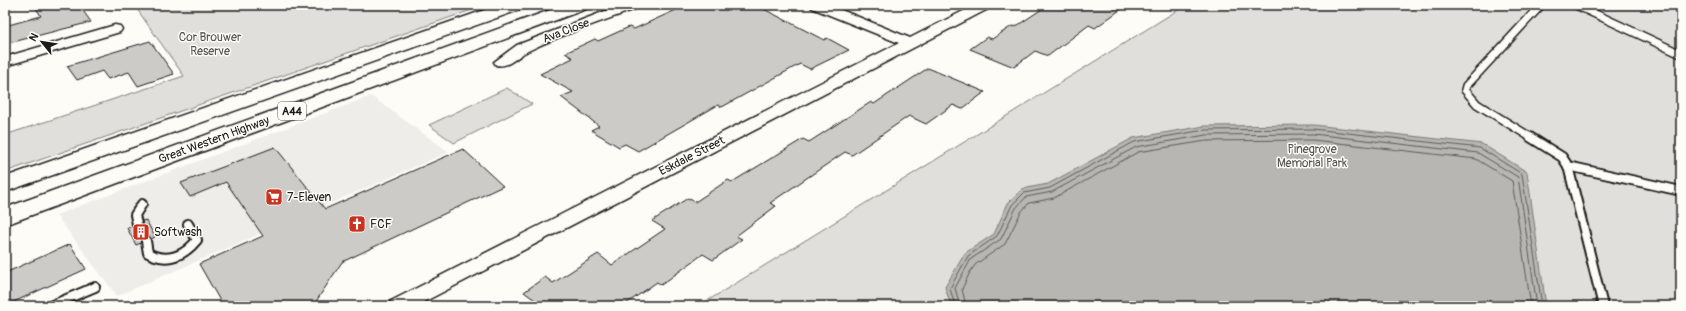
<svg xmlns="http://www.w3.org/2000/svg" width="1686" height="311" viewBox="0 0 1686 311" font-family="Pangolin,sans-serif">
<rect width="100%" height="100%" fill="#fdfcf7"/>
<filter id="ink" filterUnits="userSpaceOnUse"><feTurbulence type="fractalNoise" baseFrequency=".025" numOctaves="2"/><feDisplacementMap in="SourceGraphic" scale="8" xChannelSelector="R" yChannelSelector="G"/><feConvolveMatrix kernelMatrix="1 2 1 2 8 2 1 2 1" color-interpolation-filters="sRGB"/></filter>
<g filter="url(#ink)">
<path fill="#eeede9" d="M371 96 449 152 117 296 56 215Z"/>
<g fill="#e0dfdb" stroke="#7e7e7c">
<path d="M134 5H486L5 172V135L184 76Z"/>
<path d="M1186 5H1681V306H699Z"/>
<path d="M507 88 532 104 454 143 429 125Z"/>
</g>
<path fill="#b7b6b2" stroke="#797876" d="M1314 125 1482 144 1527 172 1546 306H951L945 287 965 253 994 234 1008 203 1022 189 1048 184 1133 138 1205 126Z"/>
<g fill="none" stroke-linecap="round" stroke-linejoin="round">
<g stroke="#5a5a58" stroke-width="1">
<path d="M955 306 950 288 968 256 997 236 1012 205 1024 193 1050 188 1134 142 1205 130 1313 129 1480 148 1522 174 1542 306"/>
<path d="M960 306 955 288 971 259 1001 239 1016 208 1026 197 1052 192 1136 147 1206 135 1313 134 1478 153 1518 177 1537 306"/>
<path d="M966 306 962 289 970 272 976 264 1005 244 1021 212 1029 203 1054 198 1138 152 1206 141 1313 140 1476 159 1512 181 1531 306"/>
</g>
</g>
<g fill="#cccbc8" stroke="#1c1c1c">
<path d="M34 5H79L91 22 5 44V26L41 16Z"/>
<path d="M687 5H756L824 40 827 38 849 50 810 69 800 64 722 107 718 105 638 151 625 144 619 147 591 130 599 126 561 97 573 92 540 74 573 58 565 53 595 39 598 41 629 27 634 29Z"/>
<path d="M1048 5H1127L1095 28 1089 25 1048 56 1035 51 1014 67 970 49 987 37 992 39 1012 26 1015 27Z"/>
<path d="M150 41 174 74 138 86 129 72 108 79 102 71 77 80 67 66Z"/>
<path d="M928 68 985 92 962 109 953 105 926 124 909 116 852 155 845 152 770 203 776 206 736 236 742 239 713 260 703 254 661 285 657 282 623 306H543L524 292 545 277 553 283 598 254 612 265 665 229 652 221 688 198 695 202 728 180 732 182 803 139 809 142 871 102 874 104Z"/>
<path d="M275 147 325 209 463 149 503 186 342 262 313 306H223L199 264 263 236 226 182 190 197 181 183Z"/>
<path d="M146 220 155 237 151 239 148 236 145 235 141 239V243L136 245 127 228 132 226 135 229H139L142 226V221Z"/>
<path d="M70 244 86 269 5 306V273Z"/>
</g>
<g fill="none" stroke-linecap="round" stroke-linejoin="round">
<g stroke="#1c1c1c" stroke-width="10">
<g id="lane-far1">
<path d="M1576 5 1681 54"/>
<path d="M1532 138 1477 104 1465 90 1466 86 1541 5"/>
</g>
</g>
<g stroke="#1c1c1c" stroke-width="12">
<g id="lane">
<path d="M1530 137 1562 157 1568 166 1603 306"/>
<path d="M1568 166 1681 191"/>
<path d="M137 224 135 215 142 204"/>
<path d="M146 241 148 253C167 263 184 256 197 240L188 224"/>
<path d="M50 306 95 287"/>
</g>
</g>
<g stroke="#1c1c1c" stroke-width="3">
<g id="street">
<path d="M621 5H640L638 8C601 22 563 34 528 51 517 56 509 68 496 65L494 62 517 45Z"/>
<path d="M810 5H829L910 38 975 5H992L990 8 416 306H388L391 301 899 43 812 8Z"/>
<path d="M115 25 120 26 122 29 120 32 5 66V57Z"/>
</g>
</g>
<g stroke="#1c1c1c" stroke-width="3">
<g id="highway">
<path d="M499 5H525L522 9 5 192V177Z"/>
<path d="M564 5H589L586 9 5 225V208Z"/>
</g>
</g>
<use href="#lane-far1" stroke="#fdfcf7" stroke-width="7"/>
<use href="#lane" stroke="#fdfcf7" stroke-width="8"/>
<use href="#street" fill="#fdfcf7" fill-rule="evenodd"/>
<use href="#highway" fill="#fdfcf7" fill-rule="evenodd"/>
</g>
</g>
<defs>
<g id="supermarket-square" transform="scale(0.9)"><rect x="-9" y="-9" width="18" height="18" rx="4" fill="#c8321e" stroke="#fdfcf7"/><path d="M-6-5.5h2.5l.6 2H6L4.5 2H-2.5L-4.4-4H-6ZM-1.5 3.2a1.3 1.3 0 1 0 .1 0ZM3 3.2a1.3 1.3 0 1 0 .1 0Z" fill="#fff"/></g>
<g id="church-square" transform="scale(0.9)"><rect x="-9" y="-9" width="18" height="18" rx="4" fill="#c8321e" stroke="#fdfcf7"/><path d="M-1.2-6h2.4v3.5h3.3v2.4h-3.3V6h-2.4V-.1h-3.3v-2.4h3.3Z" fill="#fff"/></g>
<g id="building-square" transform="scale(0.9)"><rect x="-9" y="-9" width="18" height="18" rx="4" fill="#c8321e" stroke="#fdfcf7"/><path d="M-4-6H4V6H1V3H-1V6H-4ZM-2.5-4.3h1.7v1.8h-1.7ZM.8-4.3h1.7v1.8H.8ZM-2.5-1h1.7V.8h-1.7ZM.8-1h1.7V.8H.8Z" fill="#fff"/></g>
</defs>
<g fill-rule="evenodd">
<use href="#supermarket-square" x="274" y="197"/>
<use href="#church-square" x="357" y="224"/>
<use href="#building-square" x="141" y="232"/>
</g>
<g text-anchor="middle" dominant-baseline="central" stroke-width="3" stroke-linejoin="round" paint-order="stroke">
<rect fill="#fdfcf7" stroke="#605f5e" stroke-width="1" x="278" y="102" width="28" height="18" rx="3"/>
<g font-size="11" font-weight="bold" fill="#1c1c1c">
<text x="292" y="111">A44</text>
</g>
<g font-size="12" fill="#1c1c1c" stroke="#fdfcf7">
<text transform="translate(566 31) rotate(-21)">Ava Close</text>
<text transform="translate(214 140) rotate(-20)">Great Western Highway</text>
<text transform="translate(692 156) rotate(-27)">Eskdale Street</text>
</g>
<g font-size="12" fill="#575655" stroke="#fdfcf7">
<text x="210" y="37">Cor Brouwer<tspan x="210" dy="14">Reserve</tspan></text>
<text x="1312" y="149">Pinegrove<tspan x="1312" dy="14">Memorial Park</tspan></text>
</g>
<g font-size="12" fill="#1c1c1c" stroke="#fdfcf7" text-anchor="start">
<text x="287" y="197">7-Eleven</text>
<text x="370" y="224">FCF</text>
<text x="154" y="232">Softwash</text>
</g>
</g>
<rect width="1686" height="311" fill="none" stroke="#fdfcf7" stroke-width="20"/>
<rect x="10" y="10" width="1666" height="291" fill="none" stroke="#1c1c1c" stroke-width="1.5" filter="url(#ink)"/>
<g transform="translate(42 42) rotate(300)" stroke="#fdfcf7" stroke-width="3" paint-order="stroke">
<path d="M0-3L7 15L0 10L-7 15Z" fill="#1c1c1c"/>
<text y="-6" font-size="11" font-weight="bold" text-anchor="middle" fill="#1c1c1c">N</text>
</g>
</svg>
